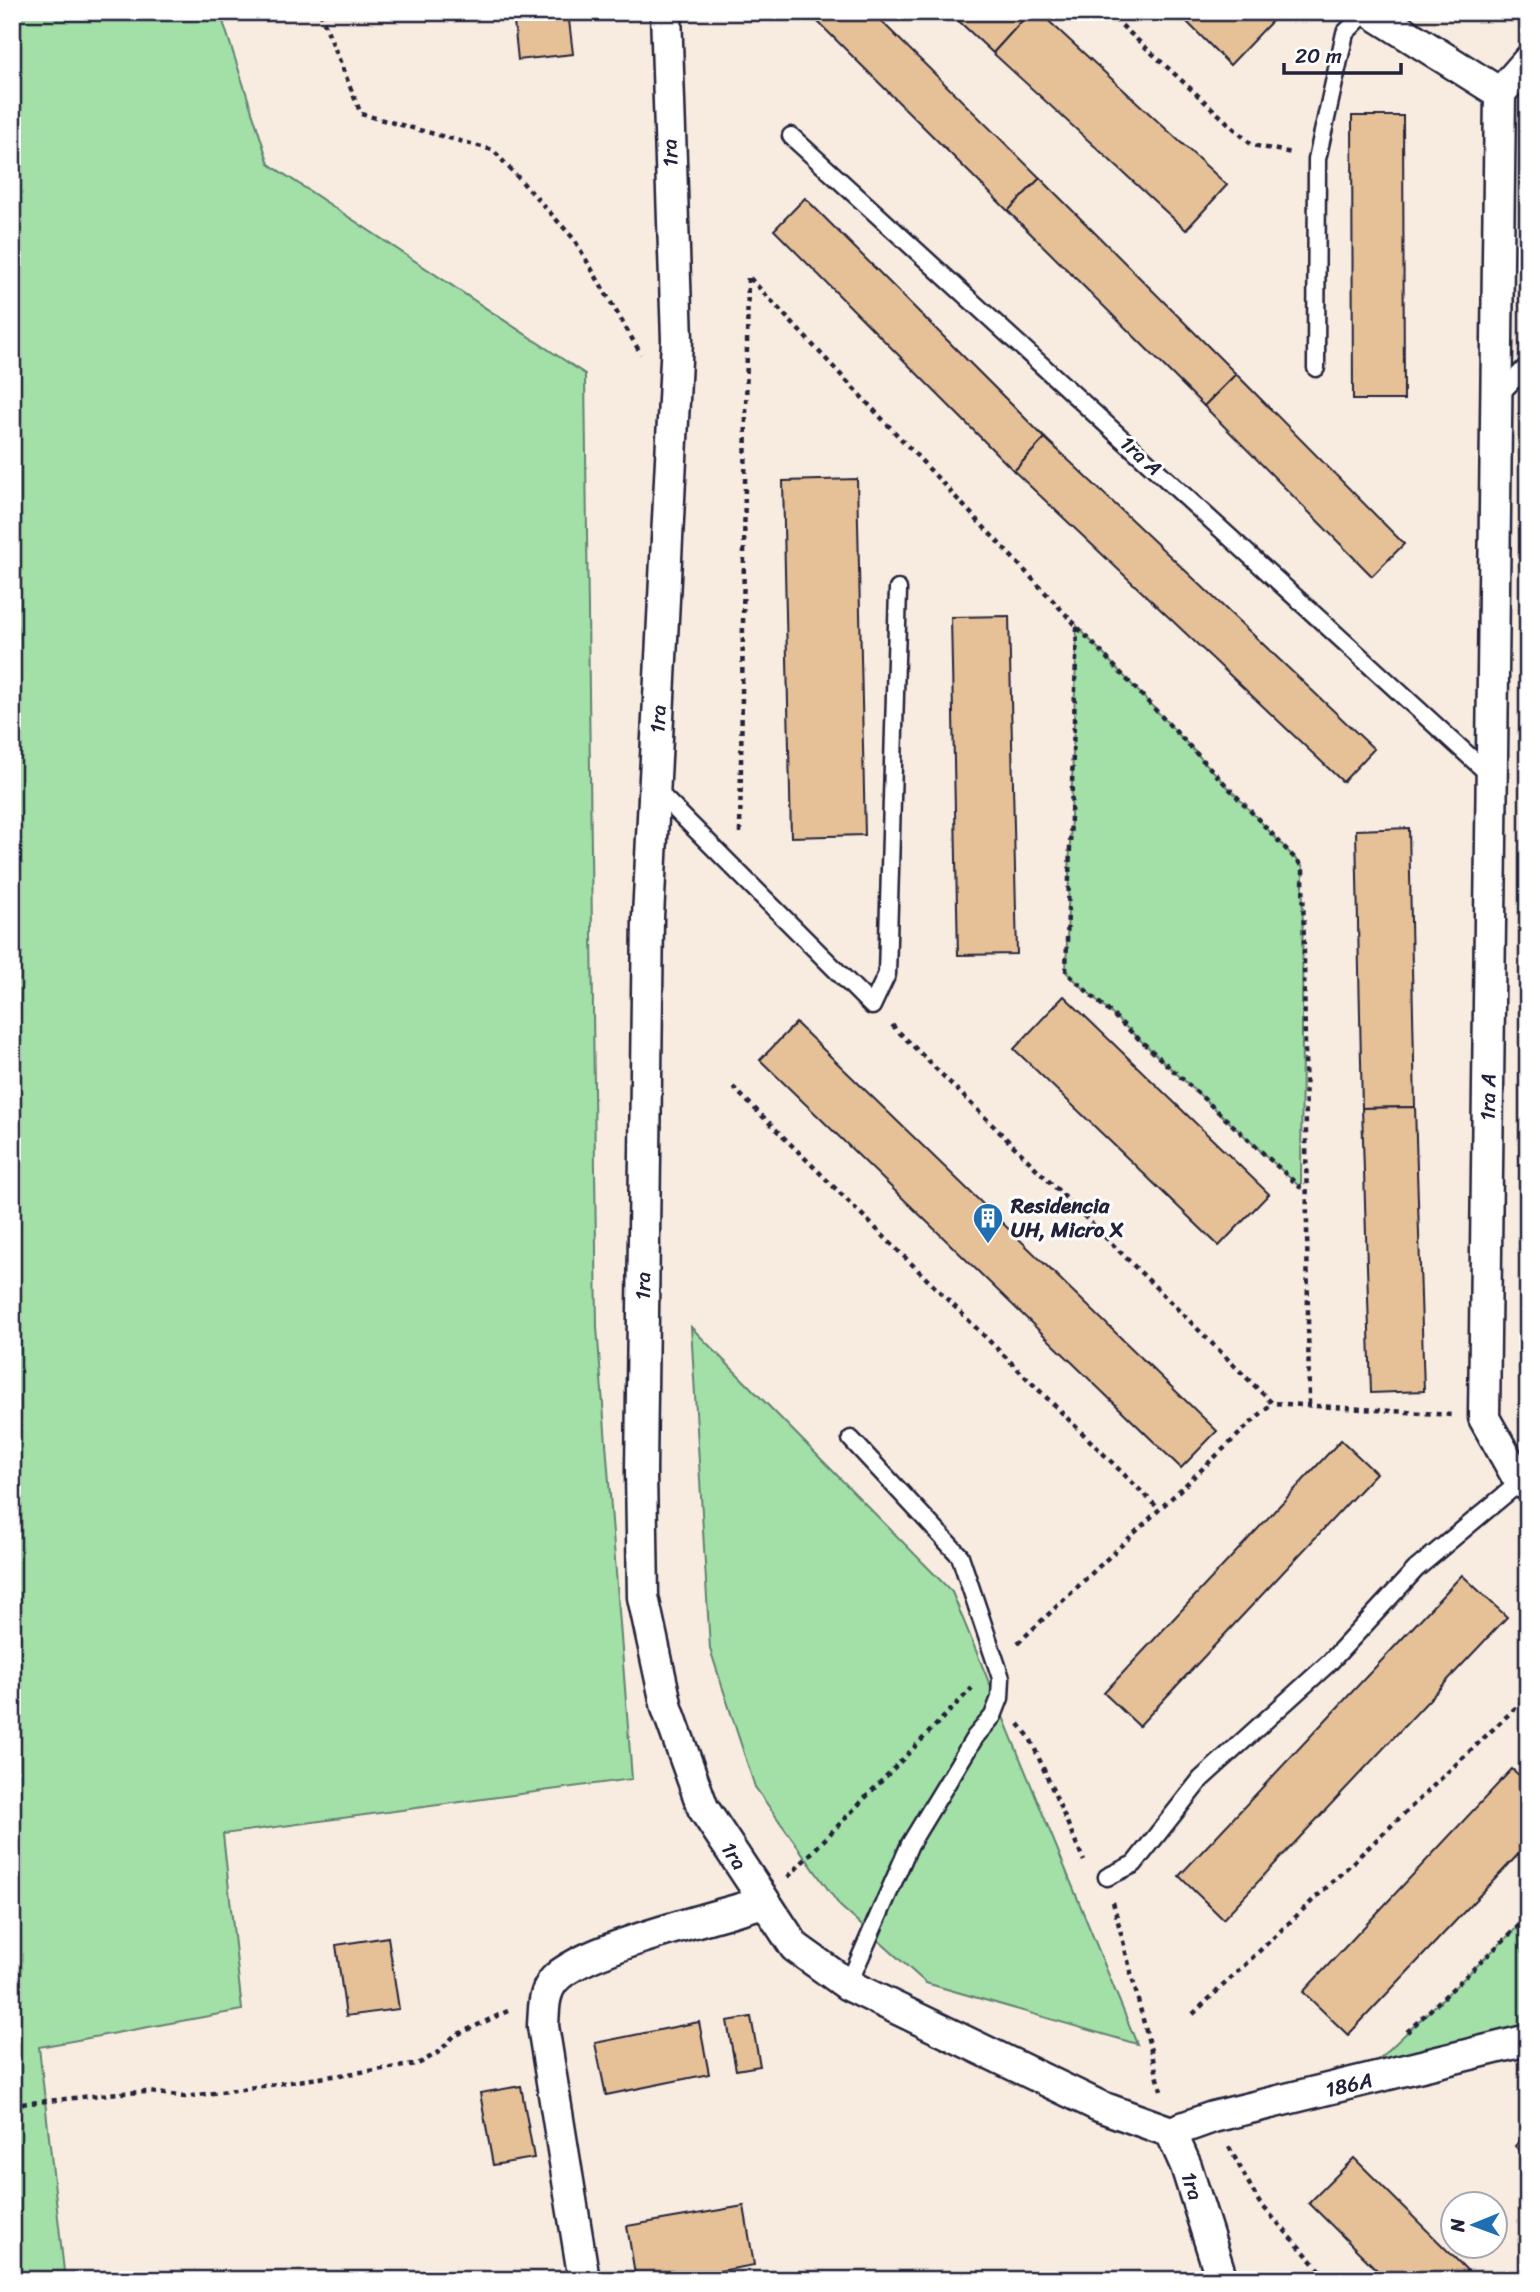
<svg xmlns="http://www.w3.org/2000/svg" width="1540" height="2292" viewBox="0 0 1540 2292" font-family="Sriracha,sans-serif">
<rect width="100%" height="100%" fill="#f8ece0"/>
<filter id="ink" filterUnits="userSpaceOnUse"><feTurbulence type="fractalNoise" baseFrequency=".0143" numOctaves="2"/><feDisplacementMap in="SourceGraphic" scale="14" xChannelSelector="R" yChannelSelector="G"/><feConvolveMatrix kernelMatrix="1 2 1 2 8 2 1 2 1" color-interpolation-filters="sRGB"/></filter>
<g filter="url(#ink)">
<g fill="#a2e0a7" stroke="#628171" stroke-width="2">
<path d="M12 12H220L269 164 585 374 597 1327 632 1779 223 1834 242 2010 39 2047 65 2280H12Z"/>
<path d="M1077 626 1303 867 1301 1188 1066 972Z"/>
<path d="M691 1327 952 1592 1137 2044 926 1983 840 1906 755 1787 710 1649Z"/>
<path d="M1528 1917V2040L1354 2083Z"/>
</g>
<g fill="#e6c197" stroke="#22223b" stroke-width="2">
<path d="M513 12H568L573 54 518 60Z"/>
<path d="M816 12H872L1040 178 1008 211 812 16Z"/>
<path d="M949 12H1030L993 53Z"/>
<path d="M1030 12H1039L1227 185 1186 230 993 53Z"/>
<path d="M1177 12H1263L1272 21 1230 65Z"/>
<path d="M1352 116H1403L1404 400H1353Z"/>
<path d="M1040 178 1236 374 1204 406 1008 211Z"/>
<path d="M805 198 1045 438 1014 471 774 230Z"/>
<path d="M1236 374 1404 544 1372 576 1204 406Z"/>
<path d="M1045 438 1374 749 1343 782 1014 471Z"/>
<path d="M857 479 865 835 791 837 783 481Z"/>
<path d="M1009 616 1017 954 958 955 951 617Z"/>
<path d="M1409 828 1415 1107 1362 1108 1356 830Z"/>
<path d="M1064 996 1269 1194 1219 1246 1014 1049Z"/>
<path d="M796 1023 1217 1431 1181 1468 760 1060Z"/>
<path d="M1415 1107 1424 1391 1371 1393 1362 1108Z"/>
<path d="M1341 1440 1376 1473 1139 1726 1104 1693Z"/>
<path d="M1462 1575 1507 1617 1223 1919 1179 1876Z"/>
<path d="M1512 1769 1528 1783V1844L1348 2035 1303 1992Z"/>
<path d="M388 1937 399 2009 346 2016 336 1945Z"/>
<path d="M751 2017 760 2066 736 2070 727 2021Z"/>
<path d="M699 2022 709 2074 606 2095 595 2043Z"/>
<path d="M521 2086 534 2158 493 2165 480 2093Z"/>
<path d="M1528 2133V2159L1515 2146Z"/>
<path d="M1354 2158 1477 2280H1387L1309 2203Z"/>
<path d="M744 2206 754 2265 670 2280H636L627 2226Z"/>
</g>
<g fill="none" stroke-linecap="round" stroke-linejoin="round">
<g stroke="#22223b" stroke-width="21">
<g id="service">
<path d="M791 136 1492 777"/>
<path d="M1316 368 1317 159 1345 33 1366 12"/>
<path d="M1498 396 1528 365"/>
<path d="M655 789 872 1006 887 974 898 589"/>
<path d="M1107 1877 1134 1864 1201 1779 1330 1662 1416 1569 1520 1482"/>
<path d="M848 1985 910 1844 975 1737 993 1716 1000 1698 1001 1678 960 1556 851 1439"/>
</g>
</g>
<g stroke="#22223b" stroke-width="35">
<g id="minor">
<path d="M666 12 677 340 648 917 641 1471 643 1597 667 1708 703 1808 795 1947 848 1985 1099 2106 1171 2132 1186 2166 1222 2280"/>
<path d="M1371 12 1500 93"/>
<path d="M1500 93 1484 1418 1520 1482 1528 1485"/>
<path d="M1500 93 1528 61"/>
<path d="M1171 2132 1213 2117 1528 2040"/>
<path d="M584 2280 543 2026C544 2010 543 1993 554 1980 580 1949 719 1916 764 1902"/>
</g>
</g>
<g stroke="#22223b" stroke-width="4.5" stroke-dasharray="5 5" stroke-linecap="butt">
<path d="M320 12 361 114 493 150 574 239 641 354"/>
<path d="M1107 12 1252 145 1292 153"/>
<path d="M1077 627 1066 972 1301 1188"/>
<path d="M740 833 748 276 1303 867 1309 1405"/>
<path d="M892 1025 1272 1403 1452 1415"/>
<path d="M733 1087 1159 1509"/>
<path d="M1018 1643 1272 1403"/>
<path d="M1019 1724 1030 1738 1084 1861"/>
<path d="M788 1877 972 1688"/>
<path d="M1113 1902 1161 2090"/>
<path d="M1193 2014 1528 1696"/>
<path d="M1407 2032 1528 1917"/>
<path d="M12 2105 118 2093 150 2092 185 2097 418 2064 439 2052 454 2036 510 2010"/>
<path d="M1229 2147 1259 2202 1329 2280"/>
</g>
<use href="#service" stroke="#fff" stroke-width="16"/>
<use href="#minor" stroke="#fff" stroke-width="30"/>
</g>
</g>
<defs>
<g id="building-pin" transform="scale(1.575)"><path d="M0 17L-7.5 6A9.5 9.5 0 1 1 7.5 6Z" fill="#1f6fb2" stroke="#fff"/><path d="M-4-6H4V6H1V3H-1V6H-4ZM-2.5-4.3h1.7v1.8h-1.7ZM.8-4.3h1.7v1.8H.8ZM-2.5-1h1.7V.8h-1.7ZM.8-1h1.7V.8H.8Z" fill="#fff"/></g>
</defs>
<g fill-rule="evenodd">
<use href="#building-pin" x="988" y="1218"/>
</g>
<g text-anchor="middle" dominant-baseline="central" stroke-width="6" stroke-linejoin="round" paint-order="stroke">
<g font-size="21" fill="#22223b" stroke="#fff">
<text transform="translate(670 153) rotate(-92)">1ra</text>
<text transform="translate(1141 456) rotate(42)">1ra A</text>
<text transform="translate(658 719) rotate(-87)">1ra</text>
<text transform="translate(1488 1097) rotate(-89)">1ra A</text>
<text transform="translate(643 1286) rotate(-89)">1ra</text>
<text transform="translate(734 1856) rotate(57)">1ra</text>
<text transform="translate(1349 2085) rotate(-13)">186A</text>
<text transform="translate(1192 2186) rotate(72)">1ra</text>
</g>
<g font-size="21" font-weight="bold" fill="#22223b" stroke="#fff" text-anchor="start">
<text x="1011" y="1206">Residencia<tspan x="1011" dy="24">UH, Micro X</tspan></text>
</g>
</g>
<rect width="1540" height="2292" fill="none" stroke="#fff" stroke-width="42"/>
<rect x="21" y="21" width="1498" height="2250" fill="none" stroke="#22223b" stroke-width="2.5" filter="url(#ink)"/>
<g transform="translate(1474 2225) rotate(269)"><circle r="33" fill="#ffffff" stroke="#a7a7b1" stroke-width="2"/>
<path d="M0-5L12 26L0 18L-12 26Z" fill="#1f6fb2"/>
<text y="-10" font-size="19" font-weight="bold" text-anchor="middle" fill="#22223b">N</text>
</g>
<path d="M1284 63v10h117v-10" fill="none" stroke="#22223b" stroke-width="3.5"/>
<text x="1295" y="63" font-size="21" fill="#22223b" stroke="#ffffff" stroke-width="5" paint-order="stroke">20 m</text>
</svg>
